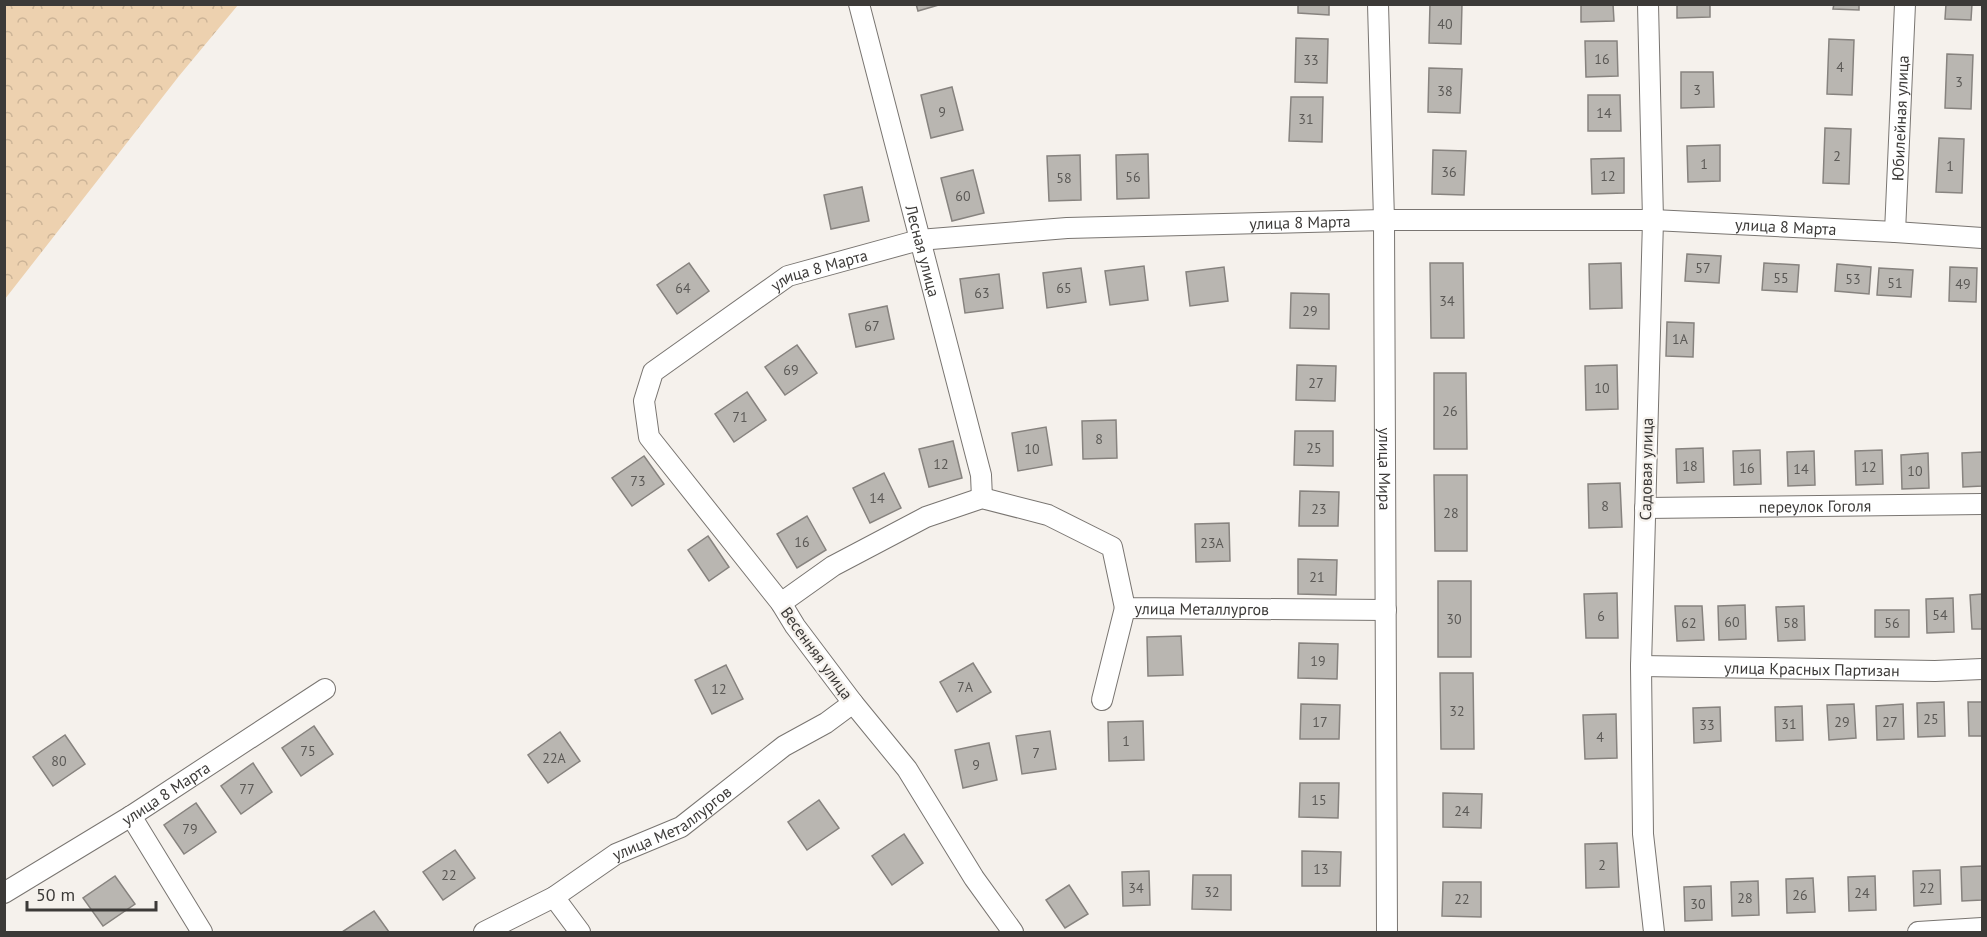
<svg xmlns="http://www.w3.org/2000/svg" width="1987" height="937" viewBox="0 0 1987 937" font-family="'PT Sans',sans-serif">
<defs>
<pattern id="forest-crowns" width="20" height="18" patternUnits="userSpaceOnUse" patternTransform="scale(1.5)"><rect width="20" height="18" fill="#edd1af"/><path d="M2 6a3 3 0 1 1 6 0M12 15a3 3 0 1 1 6 0" fill="none" stroke="#ccb497"/></pattern>
</defs>
<rect width="100%" height="100%" fill="#f5f1ec"/>
<path fill="url(#forest-crowns)" d="M5 4 238 5 179 76 5 299Z"/>
<g fill="#b9b6b1" stroke="#87837f" stroke-width="1.5">
<path d="M916 4H942L918 11Z"/>
<path d="M1298 4H1329V15L1298 13Z"/>
<path d="M1430 4H1462L1461 44 1429 43Z"/>
<path d="M1581 4H1613L1614 21 1581 22Z"/>
<path d="M1677 4H1710V17L1677 18Z"/>
<path d="M1834 4H1859V10L1833 9Z"/>
<path d="M1946 4H1972L1971 20 1945 19Z"/>
<path d="M1296 38 1328 39 1327 83 1295 82Z"/>
<path d="M1829 39 1854 40 1852 95 1827 94Z"/>
<path d="M1585 41H1617L1618 76 1586 77Z"/>
<path d="M1947 54 1973 55 1971 109 1945 108Z"/>
<path d="M1429 68 1462 69 1460 113 1428 112Z"/>
<path d="M1681 72H1713L1714 107 1681 108Z"/>
<path d="M952 87 963 130 931 138 921 95Z"/>
<path d="M1588 95H1620L1621 131H1588Z"/>
<path d="M1291 97H1323L1322 142 1289 141Z"/>
<path d="M1825 128 1851 129 1849 184 1823 183Z"/>
<path d="M1939 138 1964 139 1962 193 1936 192Z"/>
<path d="M1720 145V181L1688 182 1687 146Z"/>
<path d="M1433 150 1466 151 1464 195 1432 194Z"/>
<path d="M1148 154 1149 198 1117 199 1116 155Z"/>
<path d="M1080 155 1081 200 1049 201 1047 156Z"/>
<path d="M1624 158V193L1592 194 1591 159Z"/>
<path d="M973 170 984 213 952 221 941 178Z"/>
<path d="M862 187 869 221 831 229 824 195Z"/>
<path d="M1687 254 1721 256 1719 283 1685 281Z"/>
<path d="M689 263 709 291 677 314 657 285Z"/>
<path d="M1430 263H1463L1464 338H1431Z"/>
<path d="M1621 263 1622 308 1590 309 1589 264Z"/>
<path d="M1764 263 1799 265 1797 292 1762 290Z"/>
<path d="M1837 264 1871 267 1869 294 1835 291Z"/>
<path d="M1144 266 1148 300 1110 305 1105 271Z"/>
<path d="M1224 267 1228 301 1190 306 1186 272Z"/>
<path d="M1950 267 1977 268 1976 302 1949 301Z"/>
<path d="M1081 268 1086 302 1047 308 1043 273Z"/>
<path d="M1879 268 1913 270 1911 297 1877 295Z"/>
<path d="M999 274 1003 308 965 313 960 279Z"/>
<path d="M1291 293 1329 294V329L1290 328Z"/>
<path d="M887 306 894 339 856 347 849 314Z"/>
<path d="M1667 322 1694 323 1693 357 1666 356Z"/>
<path d="M797 345 817 373 785 395 765 367Z"/>
<path d="M1297 365 1336 366 1335 401 1296 400Z"/>
<path d="M1617 365 1618 409 1586 410 1585 366Z"/>
<path d="M1434 373H1466L1467 449H1434Z"/>
<path d="M747 392 766 420 734 442 715 414Z"/>
<path d="M1116 420 1117 458 1083 459 1082 421Z"/>
<path d="M1046 427 1052 465 1018 471 1012 433Z"/>
<path d="M1295 431H1333V466L1294 465Z"/>
<path d="M953 441 962 478 929 487 919 449Z"/>
<path d="M1703 448 1704 482 1677 483 1676 449Z"/>
<path d="M1760 450 1761 484 1734 485 1733 451Z"/>
<path d="M1882 450 1883 484 1856 485 1855 451Z"/>
<path d="M1814 451 1815 485 1788 486 1787 452Z"/>
<path d="M1982 452V486L1963 487 1962 453Z"/>
<path d="M1928 453 1929 488 1902 489 1901 455Z"/>
<path d="M644 456 664 484 632 506 612 478Z"/>
<path d="M884 473 901 508 870 523 853 488Z"/>
<path d="M1434 475H1467V551H1435Z"/>
<path d="M1620 483 1622 527 1589 528 1588 484Z"/>
<path d="M1300 491 1339 492 1338 526H1299Z"/>
<path d="M807 516 826 550 797 568 777 534Z"/>
<path d="M1229 523 1230 561 1196 562 1195 524Z"/>
<path d="M708 536 729 567 709 581 688 550Z"/>
<path d="M1298 559 1337 560 1336 595 1298 594Z"/>
<rect x="1438" y="581" width="33" height="76"/>
<path d="M1617 593 1618 638H1586L1584 594Z"/>
<path d="M1982 594V629H1972L1970 595Z"/>
<path d="M1953 598 1954 632 1927 633 1926 599Z"/>
<path d="M1745 605 1746 639 1719 640 1718 606Z"/>
<path d="M1675 606H1702L1704 640 1677 641Z"/>
<path d="M1804 606 1805 640 1778 641 1776 607Z"/>
<rect x="1875" y="610" width="34" height="27"/>
<path d="M1181 636 1183 675 1148 676 1147 637Z"/>
<path d="M1299 643 1338 644 1337 679 1298 678Z"/>
<path d="M973 663 991 692 957 712 940 682Z"/>
<path d="M726 665 743 699 712 714 695 680Z"/>
<path d="M1440 673H1473L1474 749H1441Z"/>
<path d="M1944 702 1945 736 1918 737 1917 703Z"/>
<path d="M1968 702H1982V736H1969Z"/>
<path d="M1301 704 1340 705 1339 739H1300Z"/>
<path d="M1854 704 1856 738 1829 740 1827 705Z"/>
<path d="M1903 704 1904 739 1877 740 1876 706Z"/>
<path d="M1802 706 1803 740 1776 741 1775 707Z"/>
<path d="M1720 707 1721 741 1694 743 1693 708Z"/>
<path d="M1616 714 1617 758 1585 759 1583 715Z"/>
<path d="M1143 721 1144 760 1109 761 1108 722Z"/>
<path d="M314 726 333 754 301 776 282 748Z"/>
<path d="M1050 731 1056 769 1022 774 1016 736Z"/>
<path d="M560 732 580 761 548 783 528 755Z"/>
<path d="M65 735 85 764 53 786 33 757Z"/>
<path d="M989 743 997 780 963 788 955 750Z"/>
<path d="M253 763 272 792 241 814 221 786Z"/>
<path d="M1300 783H1339L1338 818 1299 817Z"/>
<path d="M1443 793 1482 794 1481 828 1443 827Z"/>
<path d="M819 800 839 828 807 850 788 822Z"/>
<path d="M196 803 216 832 184 854 164 825Z"/>
<path d="M904 834 923 863 892 885 872 856Z"/>
<path d="M1617 843 1619 887 1586 888 1585 844Z"/>
<path d="M455 850 475 878 443 900 423 872Z"/>
<path d="M1302 851 1341 852 1340 886H1302Z"/>
<path d="M1982 866V900L1962 901 1961 867Z"/>
<path d="M1940 870 1941 904 1914 906 1913 871Z"/>
<path d="M1149 871 1150 905 1123 906 1122 872Z"/>
<path d="M1193 875H1231V910L1192 909Z"/>
<path d="M115 876 135 904 103 926 83 898Z"/>
<path d="M1875 876 1876 910 1849 911 1848 877Z"/>
<path d="M1813 878 1815 912 1787 913 1786 879Z"/>
<path d="M1758 881 1759 915 1732 916 1731 882Z"/>
<path d="M1443 882H1481V917L1442 916Z"/>
<path d="M1069 885 1088 914 1065 928 1046 900Z"/>
<path d="M1711 886 1712 920 1685 921 1684 887Z"/>
<path d="M374 911 389 932H342Z"/>
</g>
<g fill="none" stroke-linecap="round" stroke-linejoin="round">
<g stroke="#797571" stroke-width="22">
<g id="minor">
<path id="s1" d="M859 4 981 475 982 498"/>
<path id="s2" d="M1378 4 1384 220 1387 932"/>
<path d="M1648 4 1653 220 1641 666 1643 834 1654 932"/>
<path id="s3" d="M1895 232 1905 4"/>
<path id="s4" d="M1645 508 1982 504"/>
<path id="s5" d="M781 603 833 566 926 517 982 498 1048 515 1112 547 1125 608 1386 610"/>
<path id="s6" d="M1641 666 1935 671 1982 669"/>
<path d="M1102 700 1125 608"/>
<path d="M131 816 202 932"/>
<path id="s7" d="M4 893 131 816 325 689"/>
<path d="M554 897 580 932"/>
<path id="s8" d="M484 932 554 897 616 854 681 827 784 746 826 723 853 703"/>
<path id="s9" d="M1013 932 974 878 907 769 853 703 795 626 781 603 649 437 644 401 653 372 788 276 919 240 1067 228 1384 220H1653L1895 232 1982 238"/>
<path d="M1918 932 1982 928"/>
</g>
</g>
<use href="#minor" stroke="#fff" stroke-width="20"/>
</g>
<g text-anchor="middle" dominant-baseline="central" stroke-width="4.5" stroke-linejoin="round" paint-order="stroke">
<g font-size="14" fill="#5b5956">
<text x="1445" y="24">40</text>
<text x="1602" y="59">16</text>
<text x="1311" y="60">33</text>
<text x="1840" y="67">4</text>
<text x="1959" y="82">3</text>
<text x="1697" y="90">3</text>
<text x="1445" y="91">38</text>
<text x="942" y="112">9</text>
<text x="1604" y="113">14</text>
<text x="1306" y="119">31</text>
<text x="1837" y="156">2</text>
<text x="1704" y="164">1</text>
<text x="1950" y="166">1</text>
<text x="1449" y="172">36</text>
<text x="1608" y="176">12</text>
<text x="1133" y="177">56</text>
<text x="1064" y="178">58</text>
<text x="963" y="196">60</text>
<text x="1703" y="268">57</text>
<text x="1781" y="278">55</text>
<text x="1853" y="279">53</text>
<text x="1895" y="283">51</text>
<text x="1963" y="284">49</text>
<text x="683" y="288">64</text>
<text x="1064" y="288">65</text>
<text x="982" y="293">63</text>
<text x="1447" y="301">34</text>
<text x="1310" y="311">29</text>
<text x="872" y="326">67</text>
<text x="1680" y="339">1А</text>
<text x="791" y="370">69</text>
<text x="1316" y="383">27</text>
<text x="1602" y="388">10</text>
<text x="1450" y="411">26</text>
<text x="740" y="417">71</text>
<text x="1099" y="439">8</text>
<text x="1314" y="448">25</text>
<text x="1032" y="449">10</text>
<text x="941" y="464">12</text>
<text x="1690" y="466">18</text>
<text x="1869" y="467">12</text>
<text x="1747" y="468">16</text>
<text x="1801" y="469">14</text>
<text x="1915" y="471">10</text>
<text x="638" y="481">73</text>
<text x="877" y="498">14</text>
<text x="1605" y="506">8</text>
<text x="1319" y="509">23</text>
<text x="1451" y="513">28</text>
<text x="802" y="542">16</text>
<text x="1212" y="543">23А</text>
<text x="1317" y="577">21</text>
<text x="1940" y="615">54</text>
<text x="1601" y="616">6</text>
<text x="1454" y="619">30</text>
<text x="1732" y="622">60</text>
<text x="1689" y="623">62</text>
<text x="1791" y="623">58</text>
<text x="1892" y="623">56</text>
<text x="1318" y="661">19</text>
<text x="965" y="687">7А</text>
<text x="719" y="689">12</text>
<text x="1457" y="711">32</text>
<text x="1931" y="719">25</text>
<text x="1320" y="722">17</text>
<text x="1842" y="722">29</text>
<text x="1890" y="722">27</text>
<text x="1789" y="724">31</text>
<text x="1707" y="725">33</text>
<text x="1600" y="737">4</text>
<text x="1126" y="741">1</text>
<text x="308" y="751">75</text>
<text x="1036" y="753">7</text>
<text x="554" y="758">22А</text>
<text x="59" y="761">80</text>
<text x="976" y="765">9</text>
<text x="247" y="789">77</text>
<text x="1319" y="800">15</text>
<text x="1462" y="811">24</text>
<text x="190" y="829">79</text>
<text x="1602" y="865">2</text>
<text x="1321" y="869">13</text>
<text x="449" y="875">22</text>
<text x="1136" y="888">34</text>
<text x="1927" y="888">22</text>
<text x="1212" y="892">32</text>
<text x="1862" y="893">24</text>
<text x="1800" y="895">26</text>
<text x="1745" y="898">28</text>
<text x="1462" y="899">22</text>
<text x="1698" y="904">30</text>
</g>
<g font-size="16" fill="#3c3a38" stroke="#f5f1ec">
<text stroke="none"><textPath href="#s3" startOffset="114">Юбилейная улица</textPath></text>
<text stroke="none"><textPath href="#s9" startOffset="1365">улица 8 Марта</textPath></text>
<text stroke="none"><textPath href="#s9" startOffset="1851">улица 8 Марта</textPath></text>
<text stroke="none"><textPath href="#s1" startOffset="255">Лесная улица</textPath></text>
<text stroke="none"><textPath href="#s9" startOffset="879">улица 8 Марта</textPath></text>
<text stroke="none"><textPath href="#s2" startOffset="465">улица Мира</textPath></text>
<text transform="translate(1646 469) rotate(-89)">Садовая улица</text>
<text stroke="none"><textPath href="#s4" startOffset="170">переулок Гоголя</textPath></text>
<text stroke="none"><textPath href="#s5" startOffset="507">улица Металлургов</textPath></text>
<text transform="translate(817 653) rotate(54)">Весенняя улица</text>
<text stroke="none"><textPath href="#s6" startOffset="171">улица Красных Партизан</textPath></text>
<text stroke="none"><textPath href="#s7" startOffset="190">улица 8 Марта</textPath></text>
<text stroke="none"><textPath href="#s8" startOffset="218">улица Металлургов</textPath></text>
</g>
</g>
<rect width="1987" height="937" fill="none" stroke="#3c3a38" stroke-width="12"/>
<path d="M27 901v9h129v-9" fill="none" stroke="#3c3a38" stroke-width="3"/>
<text x="36" y="901" font-size="18" fill="#3c3a38" stroke="#f5f1ec" stroke-width="4.5" paint-order="stroke">50 m</text>
</svg>
